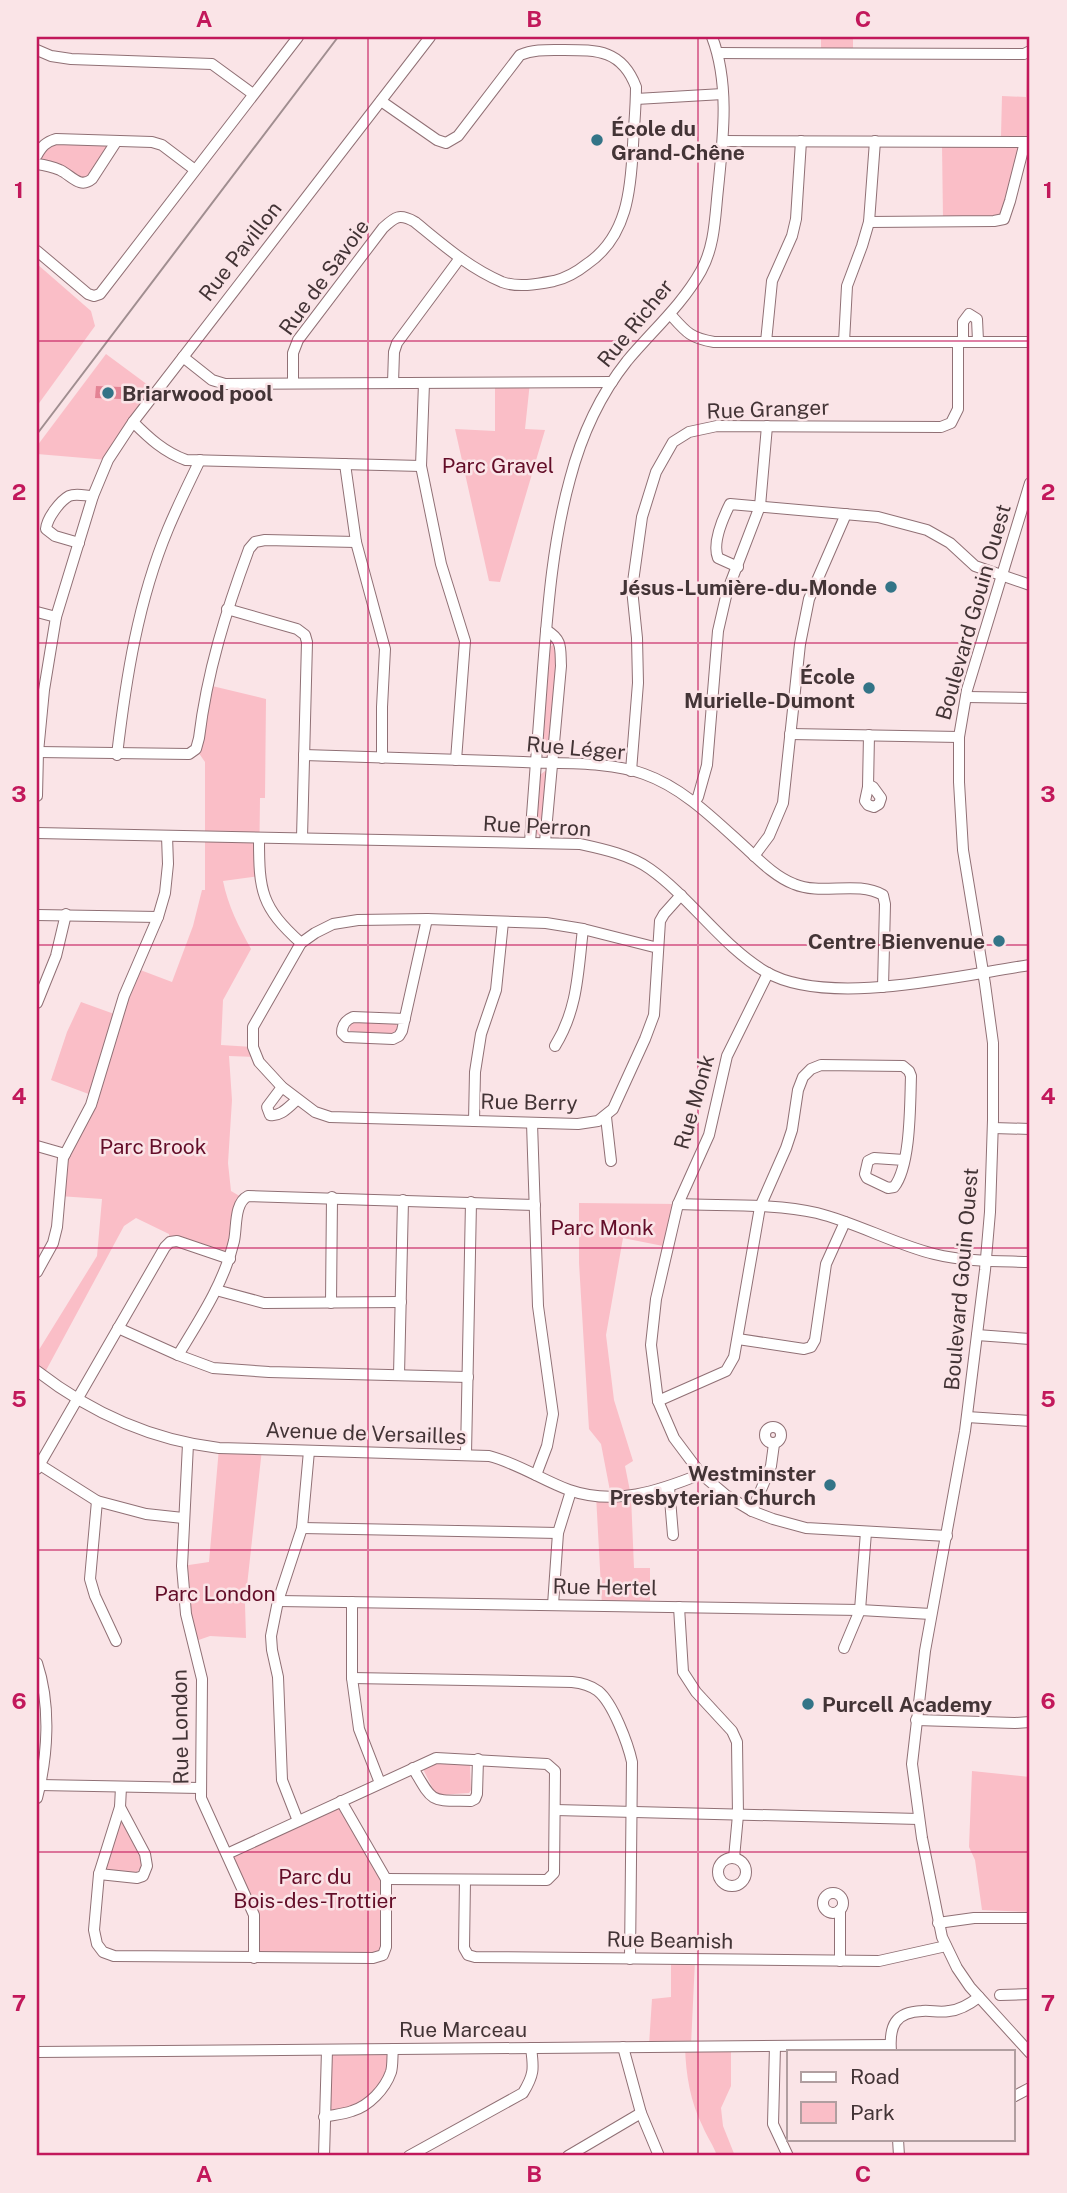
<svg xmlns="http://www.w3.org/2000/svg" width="1067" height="2193" viewBox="0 0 1067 2193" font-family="'Public Sans',sans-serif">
<rect width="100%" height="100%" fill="#fae4e7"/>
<g fill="#fabec7">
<rect x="821" y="37" width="32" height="16"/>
<path d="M1030 55V136H1001L1002 96 1026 97 1027 58Z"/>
<path d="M48 142H116L87 183 45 165 37 155Z"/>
<path d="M942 145 1019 147 1006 204 1000 216 943 219Z"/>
<path d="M37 264 91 311 95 326 37 406Z"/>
<path d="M106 354 156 391 108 460 37 454V446Z"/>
<path d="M495 382H530L525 429 545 430 500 582 489 581 455 429 495 431Z"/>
<path d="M554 644 558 654 549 755 547 757 542 753 550 647Z"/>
<path d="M208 685 266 699 265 798H260L259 876 223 881C228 906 239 927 251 949L223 1000 221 1045 253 1047 256 1057 229 1056 232 1100 228 1163 231 1191 243 1198 230 1259 170 1242 169 1234 136 1218 124 1226 43 1376 37 1371V1353L97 1256 102 1199 59 1196 60 1175 94 1096 51 1080 67 1032 81 1002 117 1015 135 968 172 982 193 926 202 890H205V762L196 749Z"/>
<path d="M545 771 548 773 541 836 538 835 535 831 540 775Z"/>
<path d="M357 1020 396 1023 398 1029 392 1035 350 1031V1023Z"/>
<path d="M579 1203 678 1204 668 1247 623 1238 606 1335 614 1400 633 1461 625 1466 631 1496 634 1568H650V1607L602 1606 596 1495 611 1496 601 1444 589 1429 579 1263Z"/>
<path d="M219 1448 262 1449 245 1604 246 1638 210 1636 193 1642 182 1566 209 1562Z"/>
<path d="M440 1763H468L470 1765 471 1790 469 1793 440 1795 435 1793 424 1771V1768Z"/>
<path d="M972 1771 1030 1777V1912L982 1910 975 1860 969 1847Z"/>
<path d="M341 1801 386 1879 383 1955 254 1958V1915L227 1854Z"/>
<path d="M122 1821 142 1862 141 1868 134 1874 108 1872 106 1869 119 1822Z"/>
<path d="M671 1959 695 1960 691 2045H649L652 1999 671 1997Z"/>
<path d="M685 2047 731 2048V2086L721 2108 723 2126 735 2156H717C714 2146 707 2137 703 2127 690 2101 686 2075 685 2047Z"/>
<path d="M393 2049 391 2070 366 2105 324 2114 327 2050Z"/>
</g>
<path fill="#e38394" d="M96 386 121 387V399L95 398Z"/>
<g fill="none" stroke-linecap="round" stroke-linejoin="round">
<g stroke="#907075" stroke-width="12">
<g id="minor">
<path d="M37 50 51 56 71 59 212 64 253 94"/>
<path d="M718 53 1024 54 1030 51"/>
<path d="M636 99 723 94"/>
<path d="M723 141 1030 142"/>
<path d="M37 155C42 146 46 142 56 139L152 142 162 145 195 170"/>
<path d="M37 164C45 165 53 167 60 170 72 176 80 189 92 179L116 142"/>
<path d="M869 222 994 221 1004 219 1010 201 1025 142"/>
<path d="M37 251 88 294 94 296 100 294 298 37"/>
<path d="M670 314C686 332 690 338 714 342H1030"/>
<path d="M963 341V322L969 314 977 319 978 341"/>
<path d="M766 342 772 281 792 236 796 219 801 141"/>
<path d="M844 342 847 286 862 246 869 222 875 141"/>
<path d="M183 357 212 380 225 384 612 382"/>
<path d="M293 383V353L298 340 383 228C395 217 399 213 415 222 442 244 469 268 502 282 518 288 538 284 554 281 567 278 577 272 587 264 627 237 631 190 633 145 634 126 636 106 636 87 622 50 598 50 564 50 548 50 534 49 520 55L458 136 446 143 437 140 381 101"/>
<path d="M393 383 394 352 397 343 460 258"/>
<path d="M424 383 421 466 441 564 465 641 456 760"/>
<path d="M133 422C149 438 164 452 186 460L421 466"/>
<path d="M345 464 356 542 385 649 382 707V758"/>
<path d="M1030 483 967 690 959 737V782L963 850 985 984 993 1043V1120L990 1212 985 1270 965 1431 925 1651 912 1764 922 1838 942 1937 957 1968 970 1987 1030 2053"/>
<path d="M79 543 55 536 46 529C47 518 60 501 69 496 76 493 86 496 93 496"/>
<path d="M738 567 718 558C712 543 723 518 730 504L878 517 927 530 950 543 975 566 1030 585"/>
<path d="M227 609 297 629 305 635 307 642 302 838"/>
<path d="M37 612 56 617"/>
<path d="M966 697 1030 698"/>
<path d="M790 734 959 737"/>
<path d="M38 752 189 754 196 749 199 738C207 672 226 611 249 549L255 542 265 540 356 542"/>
<path d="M117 755C126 678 138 601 168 529 178 505 189 483 200 460"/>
<path d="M304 755C377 758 450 760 523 762 560 764 609 761 644 774 684 788 716 821 747 849 761 862 776 877 794 884 822 896 856 880 883 895L885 904 883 987"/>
<path d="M631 771 638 683 637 638 632 589 642 517 656 472 673 442 689 432 717 426 941 427 951 423 958 409V342"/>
<path d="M869 785 873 787 881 798 879 804 874 807 868 805 865 801 868 787 869 735"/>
<path d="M37 796 38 752 44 690 56 617 93 496 108 460 133 422 430 37"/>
<path d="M695 801 698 797 707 765 718 631 727 592 760 506 767 426"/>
<path d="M37 833 580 844C603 849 631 855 650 869 691 898 723 947 766 972 828 1008 961 975 1030 965"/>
<path d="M259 839C259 891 261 907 301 943"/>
<path d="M530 842C534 784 539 726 543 668 548 604 553 541 570 479 581 437 600 395 627 361 652 331 682 305 701 271 715 246 715 216 718 189 723 139 730 84 712 37"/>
<path d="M545 842 561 666C560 648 563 640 546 630"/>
<path d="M754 856 769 836 783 803 800 644 809 599 846 514"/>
<path d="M37 915 158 917"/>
<path d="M658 948 583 929 546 923 427 919 358 920 333 924 315 933 301 943 253 1027V1047L259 1062 282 1087 315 1112 330 1117 578 1124 598 1121 613 1109 645 1039 654 1015 660 921 664 914 681 895"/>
<path d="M768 973 727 1056 709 1135 678 1204 656 1299 651 1345 658 1401 674 1438 701 1474 727 1496 752 1511 773 1519 806 1528 947 1536"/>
<path d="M37 1003 56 956 66 914"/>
<path d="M405 1019 353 1017C346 1020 342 1024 342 1033L346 1037 393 1039 399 1036 402 1031 427 919"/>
<path d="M555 1046C578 1009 578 971 583 929"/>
<path d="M282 1087 267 1107 270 1115C281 1117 289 1106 297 1100"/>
<path d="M606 1117 611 1161"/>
<path d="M474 1121 475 1072 481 1034 496 990 503 922"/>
<path d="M532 1123 538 1306 553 1414 547 1446 536 1475"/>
<path d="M993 1128 1030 1129"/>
<path d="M37 1146 65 1154"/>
<path d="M678 1204C722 1206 774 1203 817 1213 857 1223 894 1244 934 1254 966 1262 998 1261 1030 1262"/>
<path d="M37 1272 53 1243 57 1227 63 1158 91 1105 124 996 158 917 165 893 168 864 167 836"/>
<path d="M216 1290 264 1303 401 1302"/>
<path d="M331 1303 332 1197"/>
<path d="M118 1328 178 1355 213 1368 269 1372 468 1377"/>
<path d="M977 1335 1030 1339"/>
<path d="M738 1339 804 1349 811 1347 815 1340 826 1264 845 1222"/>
<path d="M178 1355C200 1319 224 1283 234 1241 237 1227 234 1203 248 1196L535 1205"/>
<path d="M37 1371C90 1412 151 1440 219 1448L489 1456C517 1463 542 1480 569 1490 615 1506 659 1491 701 1474"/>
<path d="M399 1375 403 1200"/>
<path d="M658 1401 726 1371 734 1357 760 1207 786 1148 792 1130 798 1090 803 1077 811 1069 821 1065 903 1066 909 1071 911 1076C910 1103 911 1166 894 1187L888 1188 867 1178 865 1174 868 1161 874 1158 904 1160"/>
<path d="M967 1417 1030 1421"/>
<circle cx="773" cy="1435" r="8"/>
<path d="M188 1444 182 1566 186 1614 202 1679 201 1798 254 1915V1958"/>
<path d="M466 1454 471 1202"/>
<path d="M37 1463 97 1501 146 1514 183 1518"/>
<path d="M37 1469 165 1247 170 1242 177 1241 230 1259"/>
<path d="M669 1487 673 1535"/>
<path d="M97 1501 90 1579 95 1596 116 1641"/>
<path d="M752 1511 771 1466 774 1444"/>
<path d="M302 1528 558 1533"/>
<path d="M278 1601 860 1610 931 1614"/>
<path d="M352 1602V1678L359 1729 380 1783"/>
<path d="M553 1605 558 1533 571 1491"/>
<path d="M679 1607 683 1672 696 1692 732 1731 737 1742 738 1815 734 1858"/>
<path d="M844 1648 860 1610 866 1532"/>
<path d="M37 1663C51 1705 48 1755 37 1798"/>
<path d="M352 1678 572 1682C582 1683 590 1685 598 1691 613 1703 628 1744 632 1762L630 1959"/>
<path d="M916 1720 1015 1723 1030 1722"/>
<path d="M413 1768C434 1804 429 1800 471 1801L475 1799 477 1794 478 1759"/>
<path d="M40 1785 200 1788"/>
<path d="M121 1787 120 1807 99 1874 94 1930 97 1944 103 1952 114 1956 373 1958 383 1955 386 1947V1879L341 1801"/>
<path d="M555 1810 919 1819"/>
<path d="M298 1821 282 1780 278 1677 272 1650 271 1636 278 1601 302 1528 309 1451"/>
<path d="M227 1854 436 1758 547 1764 555 1771 554 1873 547 1880 386 1879"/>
<circle cx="732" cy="1872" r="14"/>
<path d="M99 1874 137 1878 143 1876 147 1866 145 1854 120 1807"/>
<path d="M465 1880 464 1948 468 1955 475 1957 879 1961 946 1946"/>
<circle cx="833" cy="1903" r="10"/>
<path d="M840 1910V1961"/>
<path d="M938 1923 974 1918H1030"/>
<path d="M1000 1995 1030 1994"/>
<path d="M775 2046 773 2124 788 2156"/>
<path d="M623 2047 641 2113 659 2156"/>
<path d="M891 2051C889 2026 895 2012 922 2011 931 2010 939 2013 949 2011 960 2010 970 2004 979 1997"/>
<path d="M37 2052 890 2045"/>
<path d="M1013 2097 1030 2088"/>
<path d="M324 2117C333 2115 344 2114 352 2111 369 2106 385 2089 391 2072 393 2065 392 2056 393 2049"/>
<path d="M898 2139 899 2156"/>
<path d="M324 2156 327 2050"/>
<path d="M409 2156 523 2093C534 2075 534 2069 531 2048"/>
<path d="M568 2156 641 2113"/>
</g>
</g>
<use href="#minor" stroke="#fff" stroke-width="10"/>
<path stroke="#a08e90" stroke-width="2" d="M37 434 338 37"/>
</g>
<path fill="none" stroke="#c2185b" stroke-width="2" stroke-opacity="0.55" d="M368 37V2156M698 37V2156M37 341H1030M37 643H1030M37 945H1030M37 1248H1030M37 1550H1030M37 1852H1030"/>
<g fill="#337487" stroke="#fae4e7" stroke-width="2.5">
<circle cx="597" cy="140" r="7"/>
<circle cx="108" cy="393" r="7"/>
<circle cx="891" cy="587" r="7"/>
<circle cx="869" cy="688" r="7"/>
<circle cx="999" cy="941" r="7"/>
<circle cx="830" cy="1485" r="7"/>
<circle cx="808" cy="1704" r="7"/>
</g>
<g text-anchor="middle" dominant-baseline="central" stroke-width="5" stroke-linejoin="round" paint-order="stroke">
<g font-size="21" font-weight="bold" fill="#433436" stroke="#fae4e7" text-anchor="end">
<text x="611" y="128" text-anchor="start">École du<tspan x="611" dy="24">Grand-Chêne</tspan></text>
<text x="122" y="393" text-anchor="start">Briarwood pool</text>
<text x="877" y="587">Jésus-Lumière-du-Monde</text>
<text x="855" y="676">École<tspan x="855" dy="24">Murielle-Dumont</tspan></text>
<text x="985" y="941">Centre Bienvenue</text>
<text x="816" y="1473">Westminster<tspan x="816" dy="24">Presbyterian Church</tspan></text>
<text x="822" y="1704" text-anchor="start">Purcell Academy</text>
</g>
<g font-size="21" fill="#433436" stroke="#fae4e7">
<text transform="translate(240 251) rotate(-52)">Rue Pavillon</text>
<text transform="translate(324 277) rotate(-54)">Rue de Savoie</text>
<text transform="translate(635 323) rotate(-51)">Rue Richer</text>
<text transform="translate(768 409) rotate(-2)">Rue Granger</text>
<text transform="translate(973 612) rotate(-74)">Boulevard Gouin Ouest</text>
<text transform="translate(576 748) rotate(5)">Rue Léger</text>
<text transform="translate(537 826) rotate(3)">Rue Perron</text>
<text transform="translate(529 1102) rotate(1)">Rue Berry</text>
<text transform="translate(694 1102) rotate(-74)">Rue Monk</text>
<text transform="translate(961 1279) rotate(-85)">Boulevard Gouin Ouest</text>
<text transform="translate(366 1433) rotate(2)">Avenue de Versailles</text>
<text transform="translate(605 1587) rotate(1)">Rue Hertel</text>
<text transform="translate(180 1727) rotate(-91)">Rue London</text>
<text transform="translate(670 1940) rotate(1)">Rue Beamish</text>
<text x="463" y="2029">Rue Marceau</text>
</g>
<g font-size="21" fill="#630d28" stroke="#fae4e7">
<text x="498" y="465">Parc Gravel</text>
<text x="153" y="1146">Parc Brook</text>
<text x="602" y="1227">Parc Monk</text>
<text x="215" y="1593">Parc London</text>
<text x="315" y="1876">Parc du<tspan x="315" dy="24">Bois-des-Trottier</tspan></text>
</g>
</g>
<rect width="1067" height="2193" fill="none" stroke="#fae4e7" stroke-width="77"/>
<rect x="787" y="2050" width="228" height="91" fill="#fae4e7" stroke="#b19ea0" stroke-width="2"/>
<rect x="801" y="2072" width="35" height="10" fill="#ffffff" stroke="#b19ea0" stroke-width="2"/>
<text x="850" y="2084" font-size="21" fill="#433436">Road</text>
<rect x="801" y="2102" width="35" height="21" fill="#fabec7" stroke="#b19ea0" stroke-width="2"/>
<text x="850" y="2120" font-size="21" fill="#433436">Park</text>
<rect x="38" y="38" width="990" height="2116" fill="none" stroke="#c2185b" stroke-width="2.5"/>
<g font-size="23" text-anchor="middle" font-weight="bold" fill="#c2185b">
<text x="204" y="27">A</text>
<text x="534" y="27">B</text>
<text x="863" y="27">C</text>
<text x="19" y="198">1</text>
<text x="1048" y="198">1</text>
<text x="19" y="500">2</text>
<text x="1048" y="500">2</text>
<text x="19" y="802">3</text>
<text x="1048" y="802">3</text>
<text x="19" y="1104">4</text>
<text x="1048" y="1104">4</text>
<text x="19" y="1407">5</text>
<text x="1048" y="1407">5</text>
<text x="19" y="1709">6</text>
<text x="1048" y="1709">6</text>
<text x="19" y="2011">7</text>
<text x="1048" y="2011">7</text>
<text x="204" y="2182">A</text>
<text x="534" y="2182">B</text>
<text x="863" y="2182">C</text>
</g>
</svg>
